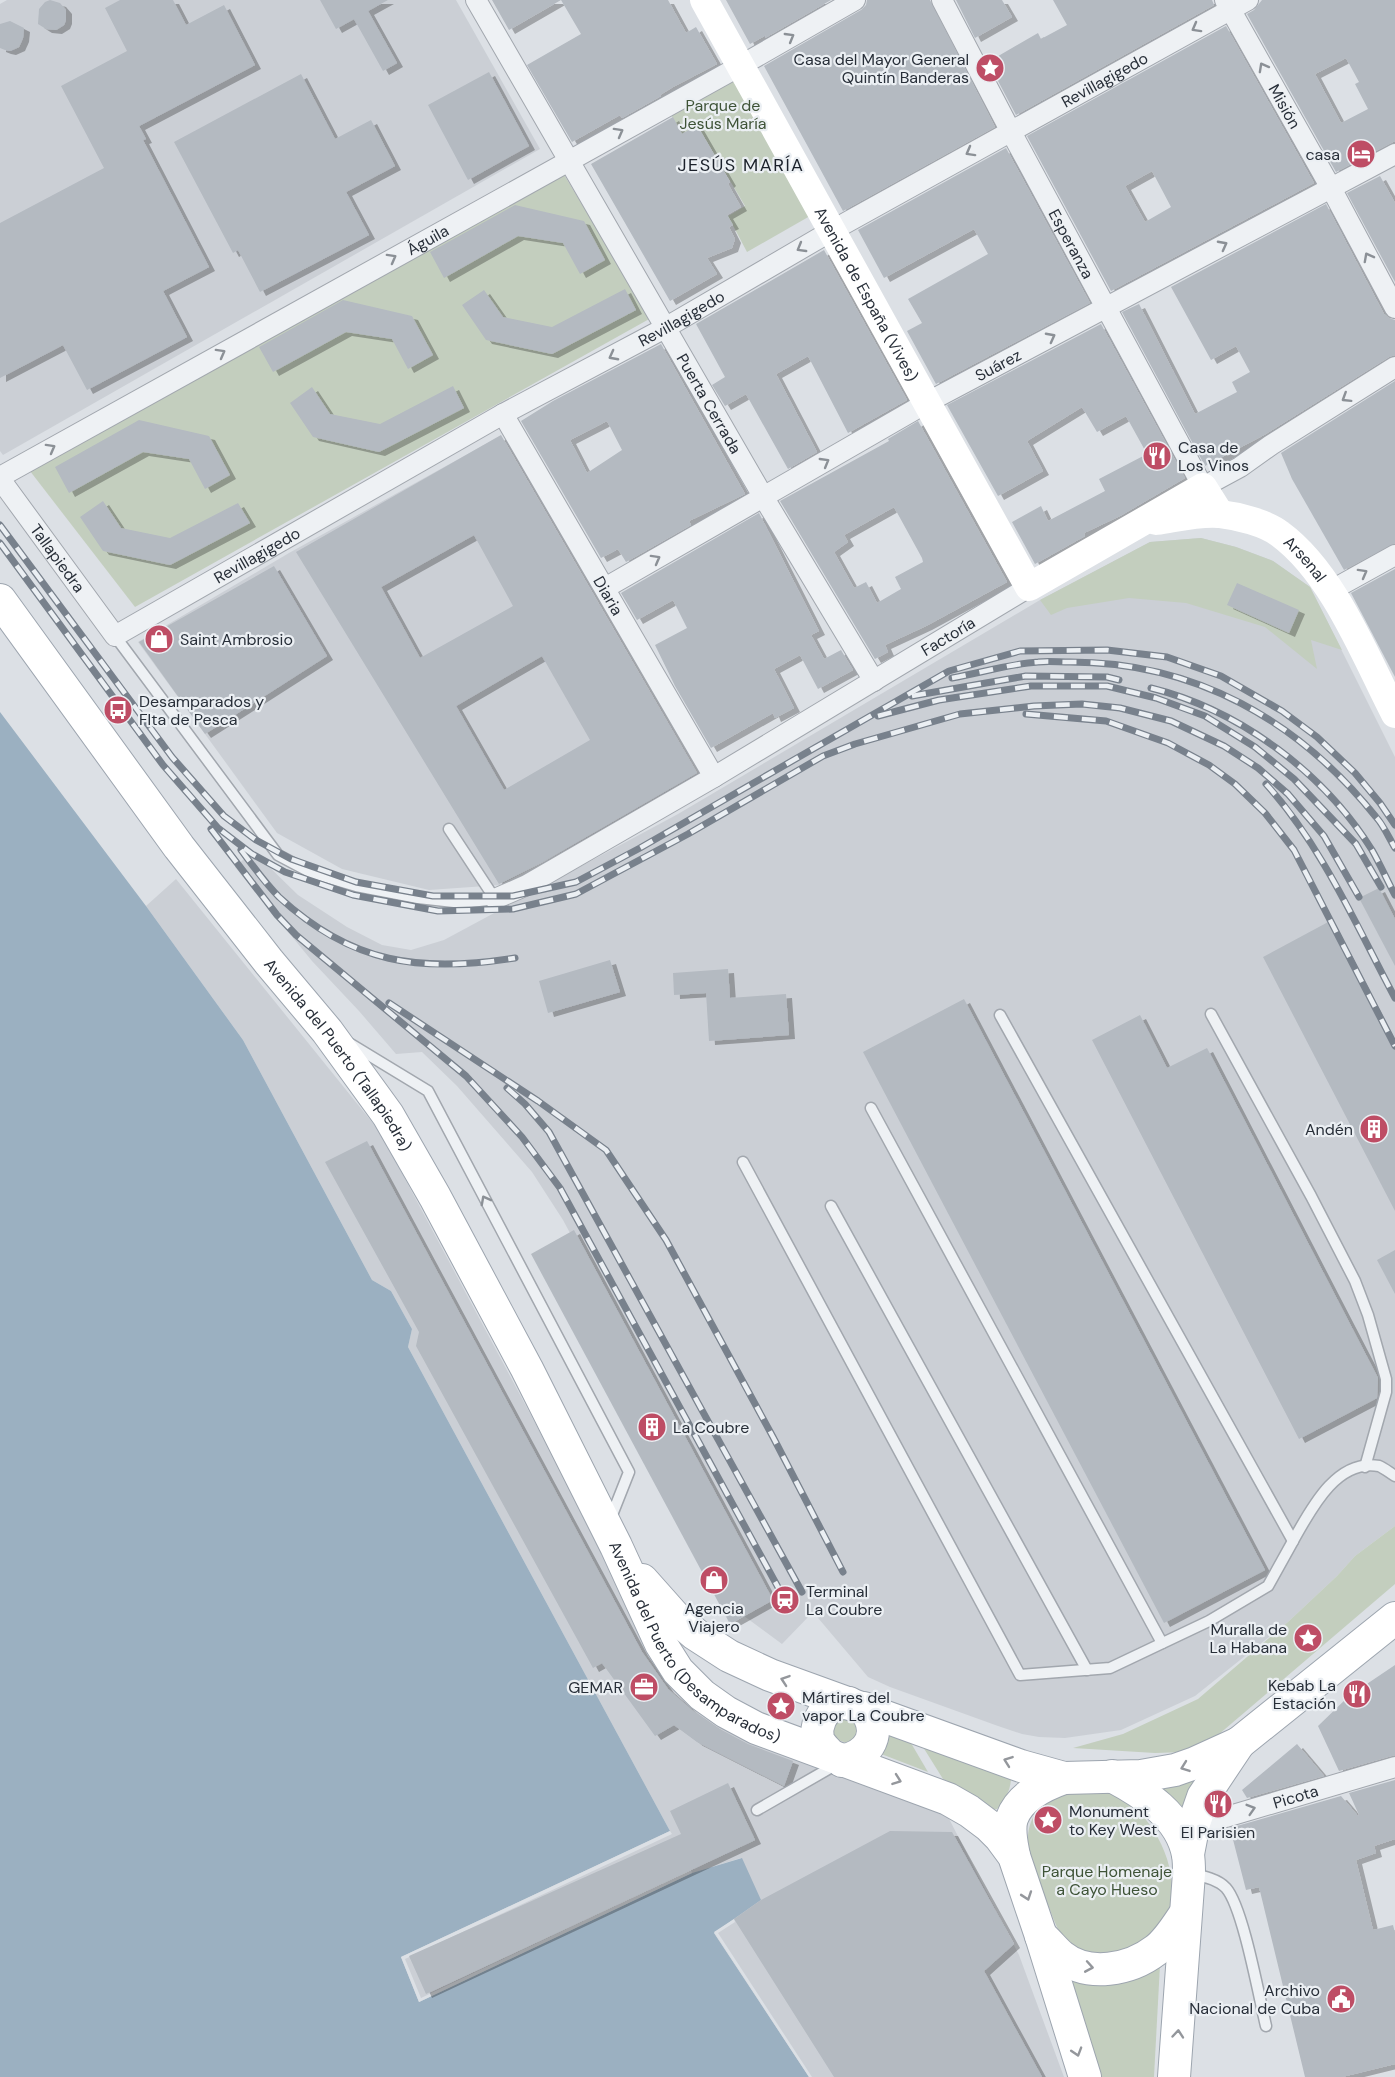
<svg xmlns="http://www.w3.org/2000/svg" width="1395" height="2077" viewBox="0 0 1395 2077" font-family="'DM Sans',sans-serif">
<defs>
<filter id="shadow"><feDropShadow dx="6" dy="4" stdDeviation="0" flood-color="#0004"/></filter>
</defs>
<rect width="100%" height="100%" fill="#dce0e5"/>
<g fill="#cbcfd5">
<path d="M7 0H456L540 149 3 455 0 451V4Z"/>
<path d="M500 436 700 778 500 885 429 890 342 869 277 833 138 642 289 553Z"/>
<path d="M1201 538 1236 547 1273 561 1310 587 1395 757V1526L1355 1556 1337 1576 1289 1621 1195 1696 1121 1730 1065 1738 1039 1737 1022 1734 998 1726 890 1687 868 1677 813 1612 782 1644 744 1616 769 1602 563 1220 532 1172 457 1086 422 1052 396 1054 359 1011 312 961 235 867 253 851 298 895 347 927 382 945 411 950 444 940 678 814 1040 600 1150 542Z"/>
<path d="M176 879 380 1132 622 1586 670 1670 944 1809 1019 1955 1064 2077H809L714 1932 760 1900 741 1858 692 1873 419 2002 401 1957 670 1831 408 1347 412 1329 391 1291 372 1280 243 1040 146 906Z"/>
</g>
<g fill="#c3cebe">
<path d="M733 77 810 216 747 252 728 216 745 206 697 125 682 134 669 111Z"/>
<path d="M563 173 651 318 135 607 30 471Z"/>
<path d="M1201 538 1236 547 1273 561 1310 587 1342 650 1311 640 1317 669 1265 627 1186 603 1129 598 1067 608 1051 615 1040 600 1150 542Z"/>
<path d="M1395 1526V1584L1218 1735 1184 1752 1155 1753 1073 1748 1123 1734 1198 1699 1289 1621 1337 1576 1355 1556Z"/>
<path d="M845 1717 860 1724 858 1741 847 1743 835 1739 828 1725Z"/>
<path d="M886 1729 908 1738 928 1772 876 1752Z"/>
<path d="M918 1739 1006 1775 1011 1780C1010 1792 1004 1801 997 1809L990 1810 964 1790 943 1779Z"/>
<path d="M1218 1761 1187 1796 1178 1819 1155 1792 1161 1783Z"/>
<path d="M1067 1790C1079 1791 1101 1789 1112 1793 1154 1810 1188 1879 1164 1920 1155 1935 1134 1951 1117 1956 1107 1959 1078 1952 1070 1945 1058 1935 1054 1919 1048 1905 1027 1862 1009 1813 1067 1790Z"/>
<path d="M1160 1965 1154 2077H1095L1061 1969Z"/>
</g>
<path fill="#9bb0c1" d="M0 712 146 906 243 1040 372 1280 391 1291 412 1329 408 1347 670 1831 401 1957 419 2002 692 1873 742 1858 761 1900 714 1933 809 2077H0Z"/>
<g fill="#dce0e5">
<path d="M670 1831 672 1834 405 1959 421 1998 691 1870 692 1873 419 2002 401 1957Z"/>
<path d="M734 1919 735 1922 718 1933 812 2077H809L714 1932Z"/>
</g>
<g fill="#b4bac1" fill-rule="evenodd" filter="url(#shadow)">
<path d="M50 0 60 3 66 10V20L64 25 56 30 46 29 38 24 39 9 45 2Z"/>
<path d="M120 0H173L186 25 224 5 255 65 139 126 146 139 143 140 209 267 163 291 187 337 87 390 63 345 0 378V223L104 168 61 86 127 51 105 8Z"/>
<path d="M320 0H388L368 11 397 63 383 71 354 19 336 29Z"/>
<path d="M492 0H668L686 33 696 27 717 64 673 87 660 95 661 96 622 118 620 115 572 142 527 65 581 34 561 0 509 30Z"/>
<path d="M726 0H831L765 38 766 35 750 44Z"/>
<path d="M867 0H930L995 127 843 211 764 66 861 10 866 5Z"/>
<path d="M956 0H1002L1012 17 975 38Z"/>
<path d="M1053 0H1212L1214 5 1016 115 988 62 1038 33 1041 39 1067 25Z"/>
<path d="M1262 0H1395V141L1336 172 1247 14 1254 10ZM1346 58 1359 82 1355 84 1368 109 1341 123 1315 74Z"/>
<path d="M10 21 24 28 23 38 19 47 10 51 5 50 0 48V24Z"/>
<path d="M1226 26 1314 183 1111 291 1027 136ZM1152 171 1171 207 1145 222 1125 186Z"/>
<path d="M489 72 529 146 468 180 428 105Z"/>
<path d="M301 74 335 139 371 120 395 166 346 192 369 235 260 292 238 250 233 253 174 142Z"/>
<path d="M673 117 682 134 697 125 730 182 728 184 741 207 727 215 733 225 729 227 735 239 732 248 707 258 717 274 670 301 591 164Z"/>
<path d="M1006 148 1090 303 936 384 907 331 922 323 908 299 988 254 974 229 884 278 858 230Z"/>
<path d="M1380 176 1395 203V282L1347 193Z"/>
<path d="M1326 204 1384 314 1389 318 1395 320V355L1389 357 1264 435 1205 466 1122 312 1139 304 1195 414 1237 392 1232 382 1250 372 1236 346 1211 360 1171 287Z"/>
<path d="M515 205 584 221 605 260 580 274 563 243 518 236 444 278 430 252Z"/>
<path d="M824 250 907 400 848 433 808 356 776 374 817 452 788 469 746 394 725 406 712 385 725 377 696 324Z"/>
<path d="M625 289 636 310 552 354 486 340 462 305 484 290 503 317 552 327Z"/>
<path d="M343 300 412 316 433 355 408 369 392 339 346 332 273 372 259 347Z"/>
<path d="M1101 324 1185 478 1120 516 1084 533 1085 536 1035 564 1012 522 1041 506 1048 521 1105 491 1099 479 1147 454 1126 416 1097 432 1082 407 1027 441 1043 471 998 496 947 405Z"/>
<path d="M661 344 745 494 689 521 691 525 626 562 618 549 601 558 521 421 553 401ZM607 421 622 450 587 473 570 440Z"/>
<path d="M1395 381V543L1344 570 1292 479 1281 453Z"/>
<path d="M453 386 464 408 379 452 313 437 290 403 312 387 330 414 380 424Z"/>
<path d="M139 420 209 436 230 475 205 489 189 459 143 452 69 493 55 467Z"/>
<path d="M918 421 1007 582 926 626 885 645 888 652 875 659 780 501 889 441 888 439ZM894 507 922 558 923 562 895 577 901 589 877 603 866 582 854 588 834 552 848 542 844 535Z"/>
<path d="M501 435 697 773 541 863 499 884 296 552ZM474 535 513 606 420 658 381 587ZM542 656 590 740 504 790 456 706Z"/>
<path d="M103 501 121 528 170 538 238 503 250 523 170 565 103 551 80 517Z"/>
<path d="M759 513 819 631 811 635 824 659 841 650 853 670 818 689 800 655 774 669 794 708 775 718 773 713 711 748 675 686 655 645 687 628 673 600 637 620 621 593Z"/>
<path d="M274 566 327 656 205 734 139 642Z"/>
<path d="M1395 569V677L1351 593Z"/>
<path d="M1237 583 1299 610 1289 633 1227 605Z"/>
<path d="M1379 888 1395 919V966L1359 898Z"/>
<path d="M1330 921 1395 1047V1211L1263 957Z"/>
<path d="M610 960 620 992 548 1013 539 981Z"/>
<path d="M728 969 730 998 786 994 789 1035 709 1041 706 993 674 995 673 973Z"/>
<path d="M964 999 1265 1570 1164 1623 863 1052Z"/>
<path d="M1140 1015 1167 1068 1207 1048 1378 1378 1377 1398 1299 1439 1092 1040Z"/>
<path d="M367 1141 642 1652 668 1689 692 1710 718 1728 748 1744 793 1761 784 1786 697 1742 674 1725 655 1736 602 1663 593 1668 416 1346 419 1332 325 1162Z"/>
<path d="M574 1230 773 1600 730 1624 531 1254Z"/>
<path d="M1395 1250V1294L1377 1260Z"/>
<path d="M1395 1665V1755L1339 1771 1318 1726 1349 1696Z"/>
<path d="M1297 1744 1324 1776 1247 1798 1242 1790Z"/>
<path d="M1395 1780V1839L1374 1846 1376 1853 1356 1860 1373 1930 1393 1925 1395 1933V2064L1342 2077H1305L1259 1887 1246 1890 1230 1828 1341 1796 1358 1816 1359 1815 1349 1793Z"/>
<path d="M728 1783 755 1840 426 1994 409 1956 681 1834 670 1811Z"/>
<path d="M890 1831 952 1832 1014 1944 984 1971 1042 2077H834L734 1919 761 1900Z"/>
</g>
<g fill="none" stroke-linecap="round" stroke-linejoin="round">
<g stroke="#a2a7ae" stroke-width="13">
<g id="lane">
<path d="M115 636 278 855 312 873 356 886 418 898 463 903 495 899 449 829"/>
<path d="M1211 1014 1311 1196 1355 1281 1368 1315 1386 1379V1392L1365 1467"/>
<path d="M1000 1015 1293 1541C1310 1511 1336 1458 1379 1466 1384 1468 1390 1473 1395 1476"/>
<path d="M349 1043 428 1091 629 1472 610 1520"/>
<path d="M871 1108 1162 1643"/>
<path d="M743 1162 1020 1675 1110 1668 1209 1621 1268 1586 1293 1541"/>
<path d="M831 1206 1087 1670"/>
<path d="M757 1810 837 1764"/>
<path d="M1192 1874C1203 1876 1218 1879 1226 1888 1243 1907 1259 1997 1266 2026"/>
</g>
</g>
<g stroke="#a2a7ae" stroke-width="22">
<g id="street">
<path id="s1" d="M476 0 764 498 874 681"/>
<path id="s2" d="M942 0 1010 130 1203 487 1240 467 1271 445 1395 367"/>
<path id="s3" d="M1225 0 1331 188 1395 308"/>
<path id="s4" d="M503 414 714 777"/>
<path id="s5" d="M0 477 740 66 855 0"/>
<path id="s6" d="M0 479 115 636 503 414 665 328 833 230 1248 0"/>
<path id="s7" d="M605 588 928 402 1395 154"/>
<path d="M1332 590 1395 555"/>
<path id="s8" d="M495 899 527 885 714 777 1029 587"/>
<path id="s9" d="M1194 1823 1226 1817 1395 1767"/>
</g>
</g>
<g stroke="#9da5af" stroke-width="34">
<g id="primary">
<path id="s12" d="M0 600 179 847 269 962 327 1031 388 1115 435 1197 527 1369 616 1546 661 1644 678 1671 702 1695 726 1712 756 1728 948 1799 969 1811 989 1826 1000 1837 1014 1856 1041 1936 1085 2077"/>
<path d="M642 1580 674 1616 695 1634 729 1656 770 1675 1021 1766 1064 1778 1141 1776 1175 1770 1195 1763 1239 1743 1395 1618"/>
<path d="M830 1755C826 1750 820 1745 818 1739 815 1726 822 1710 834 1705 839 1703 844 1703 849 1703"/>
<path d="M842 1761C870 1755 883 1733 864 1708"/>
<path d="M1112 1776C1144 1793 1181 1816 1188 1855 1189 1861 1189 1867 1189 1873L1174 2077"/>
<path d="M1188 1854 1194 1823 1203 1797 1239 1743"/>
<path d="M1014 1856C1012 1845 1008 1830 1012 1818 1020 1796 1044 1785 1064 1778"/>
<path d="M1041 1936C1048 1942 1054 1950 1061 1956 1088 1978 1130 1970 1156 1950 1168 1941 1176 1927 1185 1914"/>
</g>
</g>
<use href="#lane" stroke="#eef1f4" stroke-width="10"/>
<use href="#street" stroke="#eef1f4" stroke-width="20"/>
<g stroke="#fff" stroke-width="28">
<path id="s10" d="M704 0 1029 587 1203 487 1220 514"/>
<path id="s11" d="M1156 521C1177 518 1199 512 1220 514 1238 516 1266 523 1280 534 1333 573 1365 656 1395 714"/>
</g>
<use href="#primary" stroke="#fff" stroke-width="32"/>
<g stroke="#78818c" stroke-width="7">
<g id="rail">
<path d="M0 525 172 757 224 816 256 840 291 859 356 882 433 896H513L576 882 640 848 949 671 1020 651 1107 650 1167 657 1221 676 1282 711 1317 737 1355 773 1380 803 1395 825"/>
<path d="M0 543 163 765 218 828 252 854 285 872 353 895 438 911 513 909 576 894 688 834 823 756 855 744 960 714 1034 706 1082 704 1120 708 1171 721 1224 746 1258 768 1288 794 1324 836 1359 897"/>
<path d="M952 678C980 673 1009 664 1038 662 1048 661 1059 662 1070 662 1195 662 1298 720 1376 817 1384 826 1389 838 1395 848"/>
<path d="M1151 688C1240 710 1324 773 1372 850 1380 864 1387 880 1395 895"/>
<path d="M912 696 1026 676 1107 677 1119 680"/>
<path d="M1026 714 1106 721 1168 743 1209 765 1235 784 1265 813 1294 850 1395 1046"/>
<path d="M878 716 939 700 1031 686H1107L1156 698 1205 716 1255 747 1294 779 1356 844 1381 887"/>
<path d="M1266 784C1322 846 1356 925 1395 998"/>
<path d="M211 829 277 915 296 935 466 1076 522 1137 560 1188 785 1600"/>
<path d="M241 850C253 866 265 883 279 897 352 964 420 973 515 958"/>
<path d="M389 1003 538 1101 606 1150 666 1240 773 1437 843 1572"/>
<path d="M507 1088 525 1104 549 1132 802 1592"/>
</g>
</g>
<use href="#rail" stroke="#ebeff3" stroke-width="4.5" stroke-dasharray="14" stroke-linecap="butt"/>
</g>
<defs><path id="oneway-chevron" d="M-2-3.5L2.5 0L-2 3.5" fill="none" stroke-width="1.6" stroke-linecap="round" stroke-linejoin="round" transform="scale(1.5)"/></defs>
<g stroke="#8b9096">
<use href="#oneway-chevron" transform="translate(1196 28) rotate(151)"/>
<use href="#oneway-chevron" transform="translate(790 37) rotate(-30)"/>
<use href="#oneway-chevron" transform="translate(1263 67) rotate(-119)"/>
<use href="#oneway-chevron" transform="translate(619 132) rotate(-29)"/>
<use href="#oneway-chevron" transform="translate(970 152) rotate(151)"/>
<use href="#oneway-chevron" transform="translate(1223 245) rotate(-28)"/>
<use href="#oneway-chevron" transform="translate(801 248) rotate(150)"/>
<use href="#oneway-chevron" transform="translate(1368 257) rotate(-118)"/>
<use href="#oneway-chevron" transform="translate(392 258) rotate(-29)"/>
<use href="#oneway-chevron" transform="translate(1051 337) rotate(-28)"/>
<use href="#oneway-chevron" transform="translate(221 353) rotate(-29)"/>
<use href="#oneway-chevron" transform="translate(613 356) rotate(152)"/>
<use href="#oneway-chevron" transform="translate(1346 398) rotate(148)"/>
<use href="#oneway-chevron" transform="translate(51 448) rotate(-29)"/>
<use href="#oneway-chevron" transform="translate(825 462) rotate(-30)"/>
<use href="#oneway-chevron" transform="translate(656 559) rotate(-29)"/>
<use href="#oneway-chevron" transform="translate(1363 573) rotate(-29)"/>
<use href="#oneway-chevron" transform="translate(485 1200) rotate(-118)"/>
<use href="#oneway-chevron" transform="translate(1251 1809) rotate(-17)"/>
</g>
<g stroke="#94979c">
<use href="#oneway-chevron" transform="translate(785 1680) rotate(-161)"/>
<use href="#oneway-chevron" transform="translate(1008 1761) rotate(-160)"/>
<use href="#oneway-chevron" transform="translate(1185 1767) rotate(160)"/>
<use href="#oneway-chevron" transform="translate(897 1780) rotate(20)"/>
<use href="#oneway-chevron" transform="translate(1027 1896) rotate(71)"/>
<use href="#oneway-chevron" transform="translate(1089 1967) rotate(10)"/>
<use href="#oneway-chevron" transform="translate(1178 2034) rotate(-85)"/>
<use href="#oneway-chevron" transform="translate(1077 2052) rotate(73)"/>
</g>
<defs>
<g id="sight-disc" transform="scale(1.5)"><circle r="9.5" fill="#be4d65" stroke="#ebeff3"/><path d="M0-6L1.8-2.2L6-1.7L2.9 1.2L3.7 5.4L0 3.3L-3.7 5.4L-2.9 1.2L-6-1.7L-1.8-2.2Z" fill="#fff"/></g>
<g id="hotel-disc" transform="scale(1.5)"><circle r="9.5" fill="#be4d65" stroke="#ebeff3"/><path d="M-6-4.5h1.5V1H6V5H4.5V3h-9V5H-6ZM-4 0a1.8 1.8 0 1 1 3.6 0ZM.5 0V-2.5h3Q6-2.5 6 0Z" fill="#fff"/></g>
<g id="restaurant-disc" transform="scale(1.5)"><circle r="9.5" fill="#be4d65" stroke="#ebeff3"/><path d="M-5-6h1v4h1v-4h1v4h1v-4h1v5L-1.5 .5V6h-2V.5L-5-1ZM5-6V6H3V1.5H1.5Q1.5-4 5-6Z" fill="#fff"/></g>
<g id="shop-disc" transform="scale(1.5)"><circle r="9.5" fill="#be4d65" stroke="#ebeff3"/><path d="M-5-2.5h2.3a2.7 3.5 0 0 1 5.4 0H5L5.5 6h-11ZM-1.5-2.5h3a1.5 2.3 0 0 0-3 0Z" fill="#fff"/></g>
<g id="bus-disc" transform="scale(1.5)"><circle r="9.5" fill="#be4d65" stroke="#ebeff3"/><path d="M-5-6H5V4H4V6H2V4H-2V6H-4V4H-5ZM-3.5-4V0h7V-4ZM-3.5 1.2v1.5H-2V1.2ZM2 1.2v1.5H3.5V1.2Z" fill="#fff"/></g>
<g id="building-disc" transform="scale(1.5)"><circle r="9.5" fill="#be4d65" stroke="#ebeff3"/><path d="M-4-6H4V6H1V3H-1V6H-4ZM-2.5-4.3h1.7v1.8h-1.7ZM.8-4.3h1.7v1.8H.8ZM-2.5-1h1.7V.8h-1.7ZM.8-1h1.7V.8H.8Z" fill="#fff"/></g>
<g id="station-disc" transform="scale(1.5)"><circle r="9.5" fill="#be4d65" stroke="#ebeff3"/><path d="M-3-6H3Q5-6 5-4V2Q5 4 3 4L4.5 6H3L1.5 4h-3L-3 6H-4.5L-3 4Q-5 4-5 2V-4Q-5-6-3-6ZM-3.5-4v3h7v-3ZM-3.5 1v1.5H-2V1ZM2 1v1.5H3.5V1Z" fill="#fff"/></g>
<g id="office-disc" transform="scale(1.5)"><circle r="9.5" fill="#be4d65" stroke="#ebeff3"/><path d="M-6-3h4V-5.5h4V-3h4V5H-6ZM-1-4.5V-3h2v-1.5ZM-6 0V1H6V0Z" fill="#fff"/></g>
<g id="civic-disc" transform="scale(1.5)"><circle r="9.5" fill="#be4d65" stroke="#ebeff3"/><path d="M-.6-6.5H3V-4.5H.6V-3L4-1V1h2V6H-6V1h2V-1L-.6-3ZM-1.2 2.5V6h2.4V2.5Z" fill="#fff"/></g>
</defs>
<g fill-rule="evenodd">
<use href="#sight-disc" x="990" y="68"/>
<use href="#hotel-disc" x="1361" y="154"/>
<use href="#restaurant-disc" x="1157" y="456"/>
<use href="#shop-disc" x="159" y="639"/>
<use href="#bus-disc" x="118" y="710"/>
<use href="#building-disc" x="1374" y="1129"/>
<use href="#building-disc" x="652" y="1427"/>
<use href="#shop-disc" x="714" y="1580"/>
<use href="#station-disc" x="785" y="1600"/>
<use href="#sight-disc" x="1308" y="1638"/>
<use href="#office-disc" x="644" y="1687"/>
<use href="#restaurant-disc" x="1357" y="1694"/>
<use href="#sight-disc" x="781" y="1706"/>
<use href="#restaurant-disc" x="1218" y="1804"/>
<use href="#sight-disc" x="1048" y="1820"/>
<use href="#civic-disc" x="1341" y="1999"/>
</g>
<g text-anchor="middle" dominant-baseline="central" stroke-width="4.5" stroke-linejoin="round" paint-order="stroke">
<g font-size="16" fill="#282f39" stroke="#ebeff3" text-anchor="end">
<text x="969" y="59">Casa del Mayor General<tspan x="969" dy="18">Quintín Banderas</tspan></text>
<text x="1340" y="154">casa</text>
<text x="1178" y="447" text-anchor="start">Casa de<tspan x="1178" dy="18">Los Vinos</tspan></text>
<text x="180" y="639" text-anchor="start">Saint Ambrosio</text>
<text x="139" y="701" text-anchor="start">Desamparados y<tspan x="139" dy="18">Flta de Pesca</tspan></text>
<text x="1353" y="1129">Andén</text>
<text x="673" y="1427" text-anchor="start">La Coubre</text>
<text x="806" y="1591" text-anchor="start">Terminal<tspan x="806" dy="18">La Coubre</tspan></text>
<text x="714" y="1608" text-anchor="middle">Agencia<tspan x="714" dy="18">Viajero</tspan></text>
<text x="1287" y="1629">Muralla de<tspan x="1287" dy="18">La Habana</tspan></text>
<text x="1336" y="1685">Kebab La<tspan x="1336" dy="18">Estación</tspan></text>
<text x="623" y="1687">GEMAR</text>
<text x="802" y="1697" text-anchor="start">Mártires del<tspan x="802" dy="18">vapor La Coubre</tspan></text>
<text x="1069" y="1811" text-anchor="start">Monument<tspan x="1069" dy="18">to Key West</tspan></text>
<text x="1218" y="1832" text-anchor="middle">El Parisien</text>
<text x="1320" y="1990">Archivo<tspan x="1320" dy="18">Nacional de Cuba</tspan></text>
</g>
<g font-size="16" fill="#282f39" stroke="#ebeff3">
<text stroke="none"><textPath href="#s6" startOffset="1330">Revillagigedo</textPath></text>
<text stroke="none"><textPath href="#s3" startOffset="122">Misión</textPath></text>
<text stroke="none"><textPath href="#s5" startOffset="489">Águila</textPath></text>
<text stroke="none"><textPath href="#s2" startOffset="276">Esperanza</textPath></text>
<text stroke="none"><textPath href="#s10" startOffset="336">Avenida de España (Vives)</textPath></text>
<text stroke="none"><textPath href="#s6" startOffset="844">Revillagigedo</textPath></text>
<text stroke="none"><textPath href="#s7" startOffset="452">Suárez</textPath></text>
<text stroke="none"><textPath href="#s1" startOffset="466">Puerta Cerrada</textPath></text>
<text stroke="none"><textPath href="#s6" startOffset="358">Revillagigedo</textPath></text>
<text stroke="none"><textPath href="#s6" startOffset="98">Tallapiedra</textPath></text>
<text stroke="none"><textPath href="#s11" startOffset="164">Arsenal</textPath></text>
<text stroke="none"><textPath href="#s4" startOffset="210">Diaria</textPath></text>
<text stroke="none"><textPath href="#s8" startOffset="524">Factoría</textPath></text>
<text stroke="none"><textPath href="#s12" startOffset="567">Avenida del Puerto (Tallapiedra)</textPath></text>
<text stroke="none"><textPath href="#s12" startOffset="1262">Avenida del Puerto (Desamparados)</textPath></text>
<text stroke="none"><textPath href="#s9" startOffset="105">Picota</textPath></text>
</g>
<g font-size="16" fill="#3e5337" stroke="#ebeff3">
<text x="723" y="105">Parque de<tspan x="723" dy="18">Jesús María</tspan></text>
<text x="1107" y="1871">Parque Homenaje<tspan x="1107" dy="18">a Cayo Hueso</tspan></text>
</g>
<g font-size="18" letter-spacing="1.5" fill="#1a202a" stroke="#ebeff3">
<text x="741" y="165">JESÚS MARÍA</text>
</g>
</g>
</svg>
